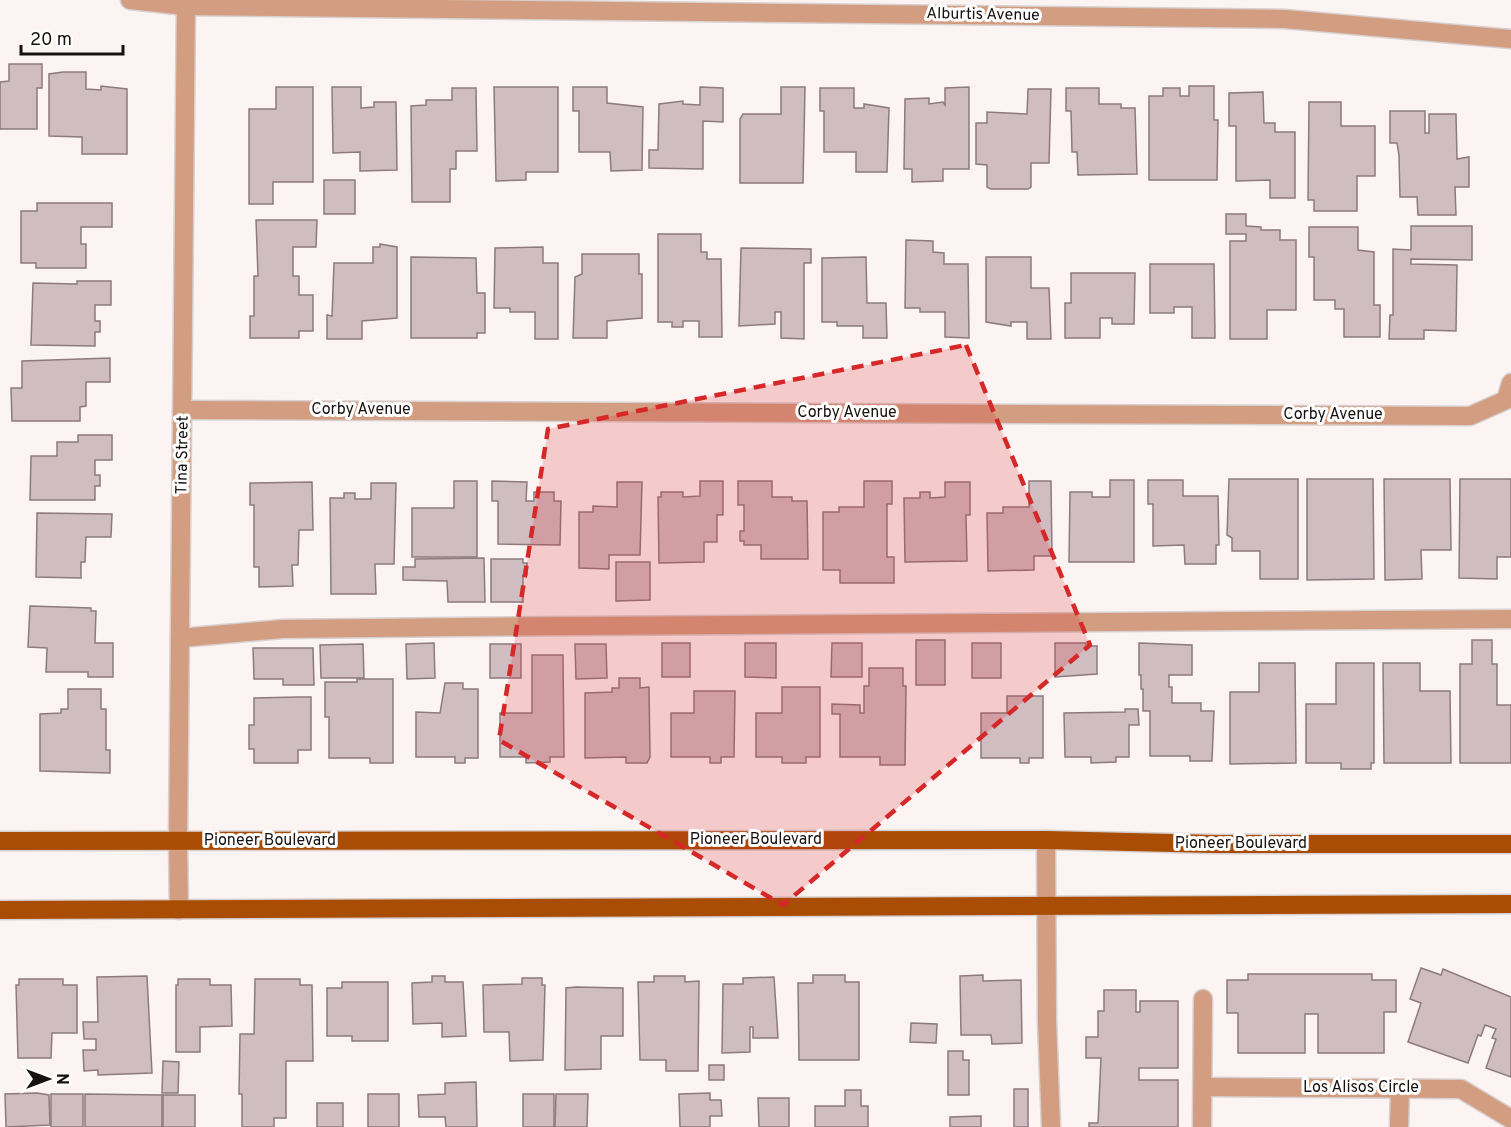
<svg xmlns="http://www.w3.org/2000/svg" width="1511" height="1127" viewBox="0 0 1511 1127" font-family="Overpass,sans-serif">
<rect width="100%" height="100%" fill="#fcf4f3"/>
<g fill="#d0bdc2" stroke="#8c7a7f" stroke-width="1.5">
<path d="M9 64H42V88H37V129H0V82L9 81Z"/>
<path d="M63 72H86V89L101 90V86L127 89V154H82V137L49 136V74Z"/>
<path d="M1189 86H1214V120H1218L1217 180H1149V96H1163V88H1180V96H1189Z"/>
<path d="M276 87H313V182H273V204H249V109H276Z"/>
<path d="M332 87H361V108L374 107V102H396L397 170 360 171V152L333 153Z"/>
<path d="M494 87H558V172H526V180L496 181Z"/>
<path d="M573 87H607V103L643 107 642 170 611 171 610 152H579V111H573Z"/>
<path d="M700 87 723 88V122L703 121V169L649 168V150H658L659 104 683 101V104L700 105Z"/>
<path d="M781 87H805L803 183H740V119L743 114H781Z"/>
<path d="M969 87V169H943V181L912 182V169H904L905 99 929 98V104L943 102 945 105V88Z"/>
<path d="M452 88H476L477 151H456V169H450V202H412L411 106 426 105V100H452Z"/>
<path d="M820 88H854V108H864V104L889 108 887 172H856V152H824V111H820Z"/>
<path d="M1066 88H1099V104H1121V108H1135L1137 174 1078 175 1077 152H1072L1071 111H1066Z"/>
<path d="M1028 89H1051L1049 163H1031V187L1028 189H991L987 187V165L976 164V123H987V112L1027 114Z"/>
<path d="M1263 92 1264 123H1275V132H1295V198H1270V180L1236 181V126H1229V93Z"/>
<path d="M1309 102H1341V126H1375V176H1357V211H1314V200H1308Z"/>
<path d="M1390 111H1425V133H1429V114H1456L1457 159 1469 157V187H1455L1456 215H1418L1417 197H1400L1399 155 1397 143H1390Z"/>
<rect x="324" y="180" width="31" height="34"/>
<path d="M37 203H112V227H81V244H86V268H36V263H21V211H37Z"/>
<path d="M1226 214H1246V226L1261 227V230H1280V240H1296V310H1267V339H1230V241H1246V234H1226Z"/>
<path d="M256 220H317L316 247H293V276H299V295H313V331H299V338H250V316H254V276H258Z"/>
<path d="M1411 226H1472V260L1411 259V264L1457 265 1456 331 1424 330V339H1389L1390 315H1393V249L1411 250Z"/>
<path d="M1309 227H1358V250L1374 252V305H1380V337H1344V309H1335V300H1314V257H1309Z"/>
<path d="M658 234H701V252H707V259H721L722 337H699V321H683V327H672V322H658Z"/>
<path d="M906 240 933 241V252L944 253V264H968L969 338 945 337V312H920V308H905Z"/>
<path d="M380 244 397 247V318L362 321V339H327V315L332 316 334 263H373V247H380Z"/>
<path d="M543 247V263H558V339H535V312H510V308H494L495 248Z"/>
<path d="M741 248 811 249V263H804V339L781 338V312H775V324L739 326Z"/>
<path d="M582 254H639V274H642V318L607 321V338H573L575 277 582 274Z"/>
<path d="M411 257 476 258 477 293H485V333H477V338H411Z"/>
<path d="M866 257 867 303H886L887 338H863V326H837V322H822V258Z"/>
<path d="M986 257H1031V288H1049L1051 339H1027V322H1011V326L986 322Z"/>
<path d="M1150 264H1214L1215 338H1192V307H1174V313H1150Z"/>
<path d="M1071 273H1135L1134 324H1112V318H1100V338H1065V303H1071Z"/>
<path d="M77 281H111V305H95V321H100V332H95V346L31 345 33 283 77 284Z"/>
<path d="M110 358V382H86V406L80 407V421H12L11 388H22V361Z"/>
<path d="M78 435H112V460H95V475H100V486H95V500H30L31 456H57V442H78Z"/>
<path d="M1229 479H1298V579H1260V551H1232V538L1227 535Z"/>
<path d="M1307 479H1373L1374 579 1307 580Z"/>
<path d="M1384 479H1450L1451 550H1421L1422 579 1385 580Z"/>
<path d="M1460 479H1511V557H1497V579L1459 578Z"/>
<path d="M1110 480H1134V562H1069L1070 492H1092V497H1110Z"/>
<path d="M1148 480H1183V496H1218L1219 545H1216V564H1185L1184 545 1153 546V504H1148Z"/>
<path d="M454 481H477V557H412V508H454Z"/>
<path d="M492 481 527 482 526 501H534V492H554V501H561L560 545 498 544V501H492Z"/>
<path d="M700 481H723V515H717V542H704V562L659 563 658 497H661V492H683V497L700 496Z"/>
<path d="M738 481H772V497H792V501H807L808 559H761V545H744V541H740V531H744V505H738Z"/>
<path d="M864 481H892V504H887V557H894V583H840V570H823V512H839V507H864Z"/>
<path d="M1029 481H1051L1052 556H1034V570L988 571 987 513H1003V507H1029Z"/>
<path d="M312 482 313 530H299L298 565H292L293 586 259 587V567H254V505H250V483Z"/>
<path d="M617 482H642L640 555H609V569L579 568V512H593V506L617 507Z"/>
<path d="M945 482H970V515H966L967 561 905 562 904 498H920V492H930V498L945 497Z"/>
<path d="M371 483H396L394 564H375L376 594H331L330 498H344V493H355V499H371Z"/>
<path d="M37 513 112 514 111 537H86L85 562H81V578L36 577Z"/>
<path d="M484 558 485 602H448L447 581 403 580V567H415V559Z"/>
<path d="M491 559H523V563H527V575H523V602H491Z"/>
<path d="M616 562H650V600L616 601Z"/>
<path d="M30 606 91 608V611H96L95 643H113V677H88V672H46L47 648 28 647Z"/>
<rect x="916" y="640" width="29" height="45"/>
<path d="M1472 640H1492V664H1497V705H1511V763H1460V664H1472Z"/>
<path d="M434 643 435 678 407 679 406 644Z"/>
<rect x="662" y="643" width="28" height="34"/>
<path d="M745 643H776V678L745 677Z"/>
<path d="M832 643H862V677H831Z"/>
<rect x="972" y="643" width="29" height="35"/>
<path d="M1055 643H1086V646H1097V674L1055 677Z"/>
<path d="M1139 643 1192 645V675H1169V687H1172V703H1201V711H1214L1212 761H1190V756H1150V711H1143V689H1141V675H1139Z"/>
<path d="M363 644 364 678H321L320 645Z"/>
<rect x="490" y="644" width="31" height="34"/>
<path d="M575 644H606L607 678 576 679Z"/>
<path d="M253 648H313L314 685H283V679H254Z"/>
<path d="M532 655H563L564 757H550V762L526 763V757H500V713H532Z"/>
<path d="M1259 663H1295L1296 763 1230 764V692H1259Z"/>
<path d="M1336 663H1374V763H1371V769H1341V763H1306V704H1336Z"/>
<path d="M1383 663H1420V691H1450L1451 763H1384Z"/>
<path d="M869 668H903V686H906L905 765H880V757H840V714H832V704L860 705V713H864V686H869Z"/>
<path d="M619 678H640V688L649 687 650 757 647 763H626V757L585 758V693L612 692V688H619Z"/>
<path d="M357 679H393V763H370V758H329V717H325V682H357Z"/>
<path d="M445 683H463V689H478V758H465V763H455V757H416V712L440 713Z"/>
<path d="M782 687H820V757H806V763H782V757H756V713H782Z"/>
<path d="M68 689H101V709H106V750H110V773L40 771V714L61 713V709H68Z"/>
<path d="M694 691H735L734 757H721V763H710V757H671V713H694Z"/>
<path d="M1007 696H1043V758H1029V763H1020V758H981V713H1007Z"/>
<path d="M298 697H311V750H298V763H254V749H249V725H254V698Z"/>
<path d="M1125 709H1138L1139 725H1129V757H1116V762L1091 763V757H1065L1064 713 1125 712Z"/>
<path d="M1421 968 1441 975 1443 969 1511 997V1077L1486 1068 1496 1039 1492 1038 1496 1029 1485 1025 1481 1036 1478 1035 1468 1063 1408 1042 1421 1003 1410 999Z"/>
<path d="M1248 974H1372V980H1396V1012H1384V1053H1318V1014H1305V1053H1238V1013H1227V980H1248Z"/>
<path d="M813 975H845V982H859V1060H799L798 983H813Z"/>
<path d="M983 975V981L1021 980 1022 1043 992 1044 991 1035H961L960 976Z"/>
<path d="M147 976 152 1073 98 1075V1070L84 1071 83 1050H96V1039H84L83 1022H98L97 977Z"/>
<path d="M432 976H445V982H463L466 1036 442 1037V1023L413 1024 412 983 432 982Z"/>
<path d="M654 976H685V982L699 981 698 1071H666V1060H640L638 982H654Z"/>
<path d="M774 977 778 1038H753V1027H750V1052L722 1053 723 984H743V978Z"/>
<path d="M522 978H542V985H545L543 1060 510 1061 509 1032H484L483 985 522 984Z"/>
<path d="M19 979H63V985H77V1033H52L51 1058H18L16 985H19Z"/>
<path d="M178 979H210V985H231L232 1026 200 1027V1052H176V985H178Z"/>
<path d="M255 979H300V985H312L313 1061H286V1118H274V1127H242V1094H239L240 1034H254Z"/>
<path d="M342 982H388V1041H352V1036H327V988H342Z"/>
<path d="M576 987 623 988V1036H601V1069L565 1070 566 988Z"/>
<path d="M1104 990H1136V1012H1140V1001H1178V1068H1139V1080H1178V1127H1089V1123H1098L1101 1058H1086V1037H1098V1011H1104Z"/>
<path d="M911 1023 937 1024 936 1043 910 1042Z"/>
<path d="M948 1051H963V1060H969V1095H948Z"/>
<path d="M163 1061 179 1062 178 1093H162Z"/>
<rect x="709" y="1065" width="15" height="15"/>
<path d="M476 1082 477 1127H446L445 1117H419L418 1095 445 1094V1083Z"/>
<rect x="1014" y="1089" width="14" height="38"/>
<path d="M845 1090H861V1106H868V1127H815V1106H845Z"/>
<path d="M37 1093 49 1095 50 1125 6 1127 5 1094Z"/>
<path d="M710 1093V1100H721L722 1116H710V1127H680L679 1094Z"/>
<rect x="51" y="1094" width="32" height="33"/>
<path d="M85 1094 162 1095V1127H85Z"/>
<rect x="368" y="1094" width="31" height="33"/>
<rect x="523" y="1094" width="31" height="33"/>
<path d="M556 1094H588L587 1127H555Z"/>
<rect x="163" y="1095" width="32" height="32"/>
<path d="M758 1098H789V1127H759Z"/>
<rect x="317" y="1103" width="26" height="24"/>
<path d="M981 1116V1127H950V1117Z"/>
</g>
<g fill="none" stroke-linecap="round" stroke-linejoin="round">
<g stroke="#d7d0cf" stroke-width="21">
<g id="service">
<path d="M180 638 282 629 458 627 1511 619"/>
<path d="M1046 840 1047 1021 1051 1127"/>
</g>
</g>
<g stroke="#d7d0cf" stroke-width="21">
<g id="minor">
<path d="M130 0 186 6 1285 19 1511 39"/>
<path d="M184 410 1470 416 1506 400 1511 383"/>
<path d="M179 910 178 841 186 0"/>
<path d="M1203 1087 1461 1089 1511 1119"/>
<path d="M1202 1127 1203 999"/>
<path d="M1399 1127 1400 1089"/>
</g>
</g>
<g stroke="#d7d0cf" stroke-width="21">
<g id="primary">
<path d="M0 841 1046 840 1214 844H1511"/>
<path d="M0 910 1511 904"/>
</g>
</g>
<use href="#service" stroke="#d29d81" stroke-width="18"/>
<use href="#minor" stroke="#d29d81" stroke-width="18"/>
<use href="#primary" stroke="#a94d04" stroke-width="18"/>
</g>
<path fill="#d62828" fill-opacity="0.2" stroke="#d62828" stroke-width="4.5" stroke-dasharray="12 8" stroke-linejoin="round" d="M966 345 1090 645 783 905 499 740 548 429Z"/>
<g text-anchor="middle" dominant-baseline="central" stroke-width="6" stroke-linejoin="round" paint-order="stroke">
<g font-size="16" fill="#16100f" stroke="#fff">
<text transform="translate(983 15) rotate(1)">Alburtis Avenue</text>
<text x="361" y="410">Corby Avenue</text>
<text x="847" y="413">Corby Avenue</text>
<text x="1333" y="415">Corby Avenue</text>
<text transform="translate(183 455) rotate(-89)">Tina Street</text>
<text x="756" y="840">Pioneer Boulevard</text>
<text x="270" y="841">Pioneer Boulevard</text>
<text x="1241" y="844">Pioneer Boulevard</text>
<text x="1361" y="1088">Los Alisos Circle</text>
</g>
</g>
<g transform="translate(48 1079) rotate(90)" stroke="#ffffff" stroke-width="4.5" paint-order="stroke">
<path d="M0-4.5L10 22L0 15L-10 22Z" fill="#16100f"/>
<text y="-9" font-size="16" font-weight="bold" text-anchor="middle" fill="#16100f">N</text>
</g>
<path d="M21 45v9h102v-9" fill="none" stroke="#16100f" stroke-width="3"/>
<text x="30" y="45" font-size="18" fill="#16100f" stroke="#ffffff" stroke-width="4.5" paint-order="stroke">20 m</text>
</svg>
